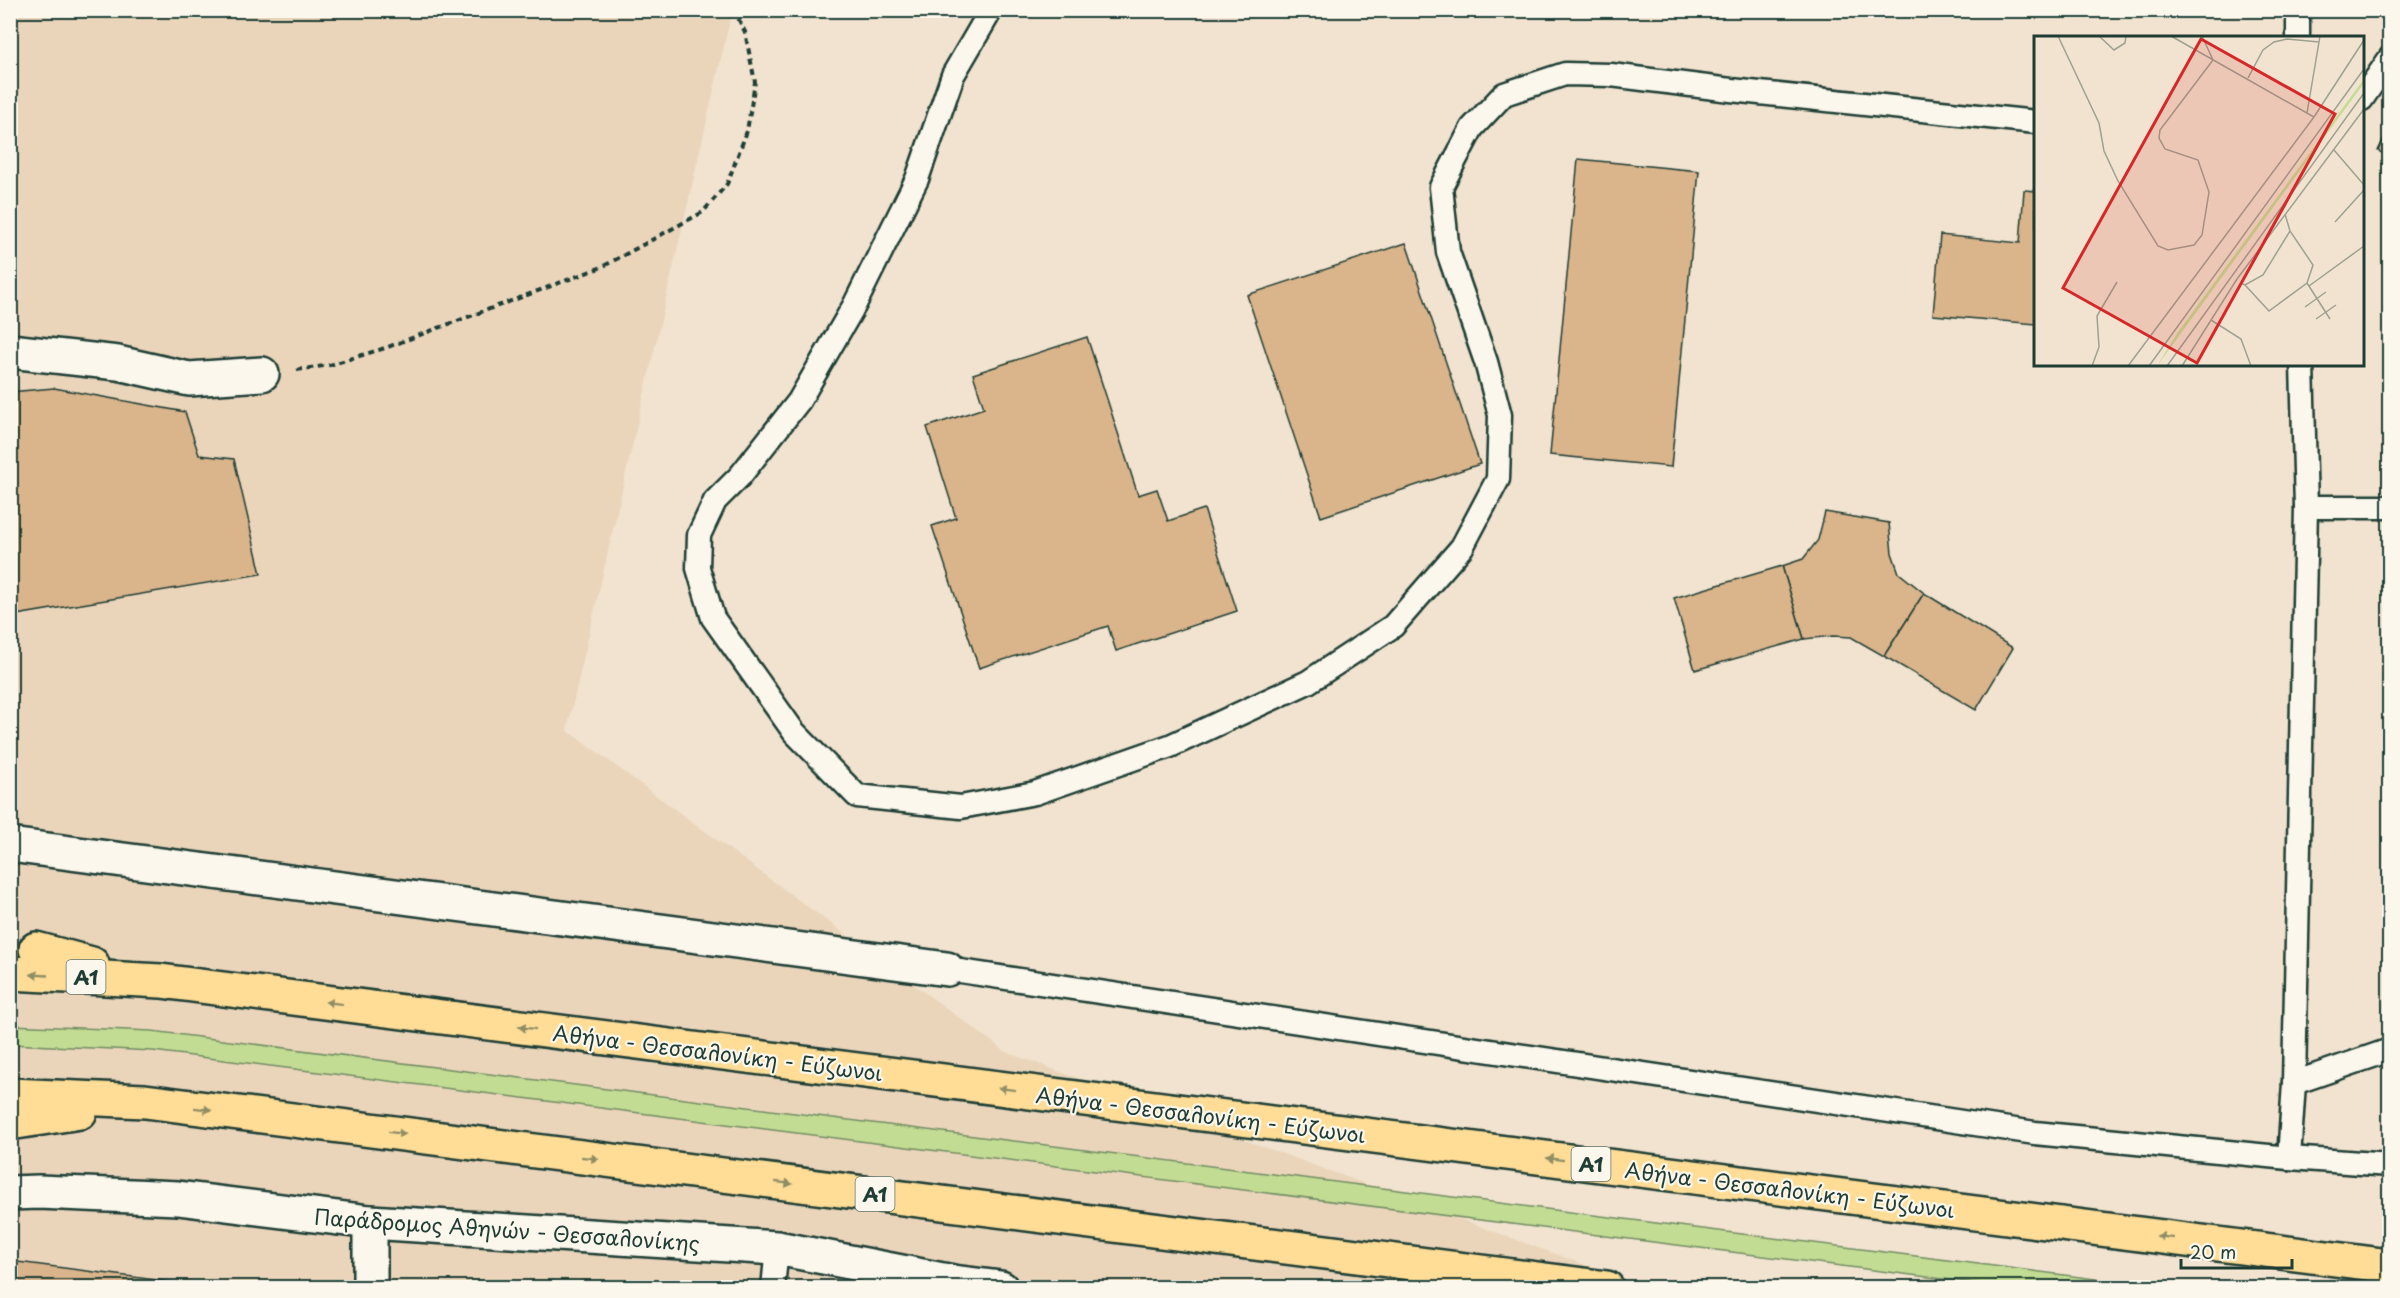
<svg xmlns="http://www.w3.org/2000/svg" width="2400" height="1298" viewBox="0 0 2400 1298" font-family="'Playpen Sans',sans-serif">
<rect width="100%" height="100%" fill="#f1e3cf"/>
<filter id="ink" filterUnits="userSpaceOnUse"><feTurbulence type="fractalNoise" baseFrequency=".0167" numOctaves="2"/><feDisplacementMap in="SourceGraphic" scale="12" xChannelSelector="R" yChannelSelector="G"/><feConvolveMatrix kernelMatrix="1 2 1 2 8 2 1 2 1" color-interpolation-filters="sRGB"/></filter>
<g filter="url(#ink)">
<path fill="#ead5bb" d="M10 11H732L567 730 1006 1052 1645 1287H11Z"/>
<path fill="#c3dc93" stroke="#718c64" stroke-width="1.5" d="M11 1025 152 1031 2158 1287H2006L153 1051 11 1044Z"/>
<g fill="#dab48b" stroke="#1f3d34" stroke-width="1.5">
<path d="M2390 125V157L2378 151Z"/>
<path d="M1578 159 1699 171 1671 467 1550 455Z"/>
<path d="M2024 190 2036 191V324L1933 315 1940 235 2020 243Z"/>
<path d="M1406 243 1480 464 1321 517 1247 295Z"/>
<path d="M1087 337 1138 495 1157 489 1168 521 1204 509 1237 611 1116 651 1108 626 979 668 932 526 956 518 927 427 984 408 973 374Z"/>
<path d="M54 388 185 412 199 455 234 459 261 574 10 616V392Z"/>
<path d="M1825 512 1889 523 1892 553 1899 573 1924 593 1884 656 1851 637 1833 636 1804 639 1782 566 1803 559 1818 540Z"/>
<path d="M1782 566 1804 639 1695 670 1674 598Z"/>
<path d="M1924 593 2013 648 1976 710 1884 656Z"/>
<path d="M10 1261 218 1288H10Z"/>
</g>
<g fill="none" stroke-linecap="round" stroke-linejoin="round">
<g stroke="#1f3d34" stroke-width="27">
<g id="lane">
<path d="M991 10 953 75 917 179 854 306 799 401 740 476 715 501 699 535 698 568 713 618 794 732 857 796 961 807 1035 793 1170 746 1308 682 1393 626 1462 547 1498 479 1500 415 1486 362 1448 252 1441 187 1472 128 1504 94 1565 74 1611 75 1731 90 2036 122"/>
<path d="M2298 38V10"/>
<path d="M2362 99 2390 58"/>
<path d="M2306 507H2390"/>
<path d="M947 969 2035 1133 2289 1158 2294 1083 2306 507 2302 364"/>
<path d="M2294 1083 2390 1050"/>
<path d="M2289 1158 2390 1165"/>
<path d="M773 1288 777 1248"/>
</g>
</g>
<g stroke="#1f3d34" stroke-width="38">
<g id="street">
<path d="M10 351 118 363 189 379 262 374"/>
<path d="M10 845 947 969"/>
<path d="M370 1288V1222"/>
</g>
</g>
<g stroke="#1f3d34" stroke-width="38">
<path id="secondary" d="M10 1193 39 1192 178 1198 370 1222 777 1248 953 1282 1001 1288"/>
</g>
<g stroke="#1f3d34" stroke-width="38">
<g id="highway">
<path d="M36 949 92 964"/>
<path d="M10 973 161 981 2390 1266"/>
<path d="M10 1095 145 1101 1607 1288"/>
<path d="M10 1123 80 1112"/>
</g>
</g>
<path stroke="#1f3d34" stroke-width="4" stroke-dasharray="6 4.5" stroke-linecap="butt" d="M297 370 330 365 385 348 602 267 703 212 727 184 747 131 755 82 745 32 734 10"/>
<use href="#lane" stroke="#fbf7ec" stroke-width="22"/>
<use href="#street" stroke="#fbf7ec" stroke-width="33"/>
<use href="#secondary" stroke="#fbf7ec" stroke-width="33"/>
<use href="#highway" stroke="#ffdd96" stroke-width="33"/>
</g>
<defs><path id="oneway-solid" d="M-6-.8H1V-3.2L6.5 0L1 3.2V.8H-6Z" transform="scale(1.5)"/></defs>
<g fill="#8f8d65">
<use href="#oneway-solid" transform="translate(39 975) rotate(-177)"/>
<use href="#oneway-solid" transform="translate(334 1003) rotate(-173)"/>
<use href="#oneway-solid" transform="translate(527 1028) rotate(-173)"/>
<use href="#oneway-solid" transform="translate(1007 1089) rotate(-173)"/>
<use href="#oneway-solid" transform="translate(203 1109) rotate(7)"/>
<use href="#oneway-solid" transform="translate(397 1133) rotate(7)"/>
<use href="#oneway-solid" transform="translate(590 1158) rotate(7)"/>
<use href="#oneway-solid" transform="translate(1555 1159) rotate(-173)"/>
<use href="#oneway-solid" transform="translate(784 1183) rotate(7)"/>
<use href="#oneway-solid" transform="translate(2165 1237) rotate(-173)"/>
</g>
</g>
<g text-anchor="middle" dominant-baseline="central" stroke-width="4.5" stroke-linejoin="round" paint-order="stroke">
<g fill="#fbf7ec" stroke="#61756b" stroke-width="1.5">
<rect x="66.5" y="960" width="39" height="34" rx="4.5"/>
<rect x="1571.5" y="1147" width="39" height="34" rx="4.5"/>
<rect x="855.5" y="1177" width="39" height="34" rx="4.5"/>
</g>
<g font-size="20" font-weight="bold" fill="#1f3d34">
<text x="86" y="977">Α1</text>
<text x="1591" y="1164">Α1</text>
<text x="875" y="1194">Α1</text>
</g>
<g font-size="21" fill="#1f3d34" stroke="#fbf7ec">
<text transform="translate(718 1052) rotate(7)">Αθήνα - Θεσσαλονίκη - Εύζωνοι</text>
<text transform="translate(1201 1114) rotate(7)">Αθήνα - Θεσσαλονίκη - Εύζωνοι</text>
<text transform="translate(1790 1189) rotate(7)">Αθήνα - Θεσσαλονίκη - Εύζωνοι</text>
<text transform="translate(507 1229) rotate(4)">Παράδρομος Αθηνών - Θεσσαλονίκης</text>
</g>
</g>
<g transform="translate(2034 36)">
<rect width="330" height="330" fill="#f1e3cf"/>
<path d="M330 43V47L123 330 144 296Z" fill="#c3dc93"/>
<path fill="none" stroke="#9da191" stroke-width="1.5" d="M24 0 65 87 70 115 84 145 124 210 134 214 160 209 168 199 175 156 164 124 131 113 125 102 126 94 179 24M65 0 80 14 91 7 92 0M168 0 179 24M214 42 229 14 240 6 253 3 285 6M273 77 286 0M280 81 330 4M300 114 330 149M301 186 330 154M207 247 211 249 229 239 256 195M273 247 296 283M211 249 235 275 273 247 279 229 256 195 251 178M275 250 330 210M271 271 292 256M282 283 302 269M177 284 207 303 217 330M58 330 65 311 63 280 83 246M94 330 280 81 137 0M115 330 330 33M133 330 330 57M148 330 203 243 330 73"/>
<path fill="#d62828" fill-opacity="0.15" stroke="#d62828" stroke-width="3" d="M167 3 301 78 163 327 29 252Z"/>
<rect width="330" height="330" fill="none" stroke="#1f3d34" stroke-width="3"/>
</g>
<rect width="2400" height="1298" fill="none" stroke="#fbf7ec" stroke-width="36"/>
<rect x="18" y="18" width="2364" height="1262" fill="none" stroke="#1f3d34" stroke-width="2" filter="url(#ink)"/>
<path d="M2181 1259v9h111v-9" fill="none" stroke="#1f3d34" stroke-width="3"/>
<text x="2190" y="1259" font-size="18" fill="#1f3d34" stroke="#fbf7ec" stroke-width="4.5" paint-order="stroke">20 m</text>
</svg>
